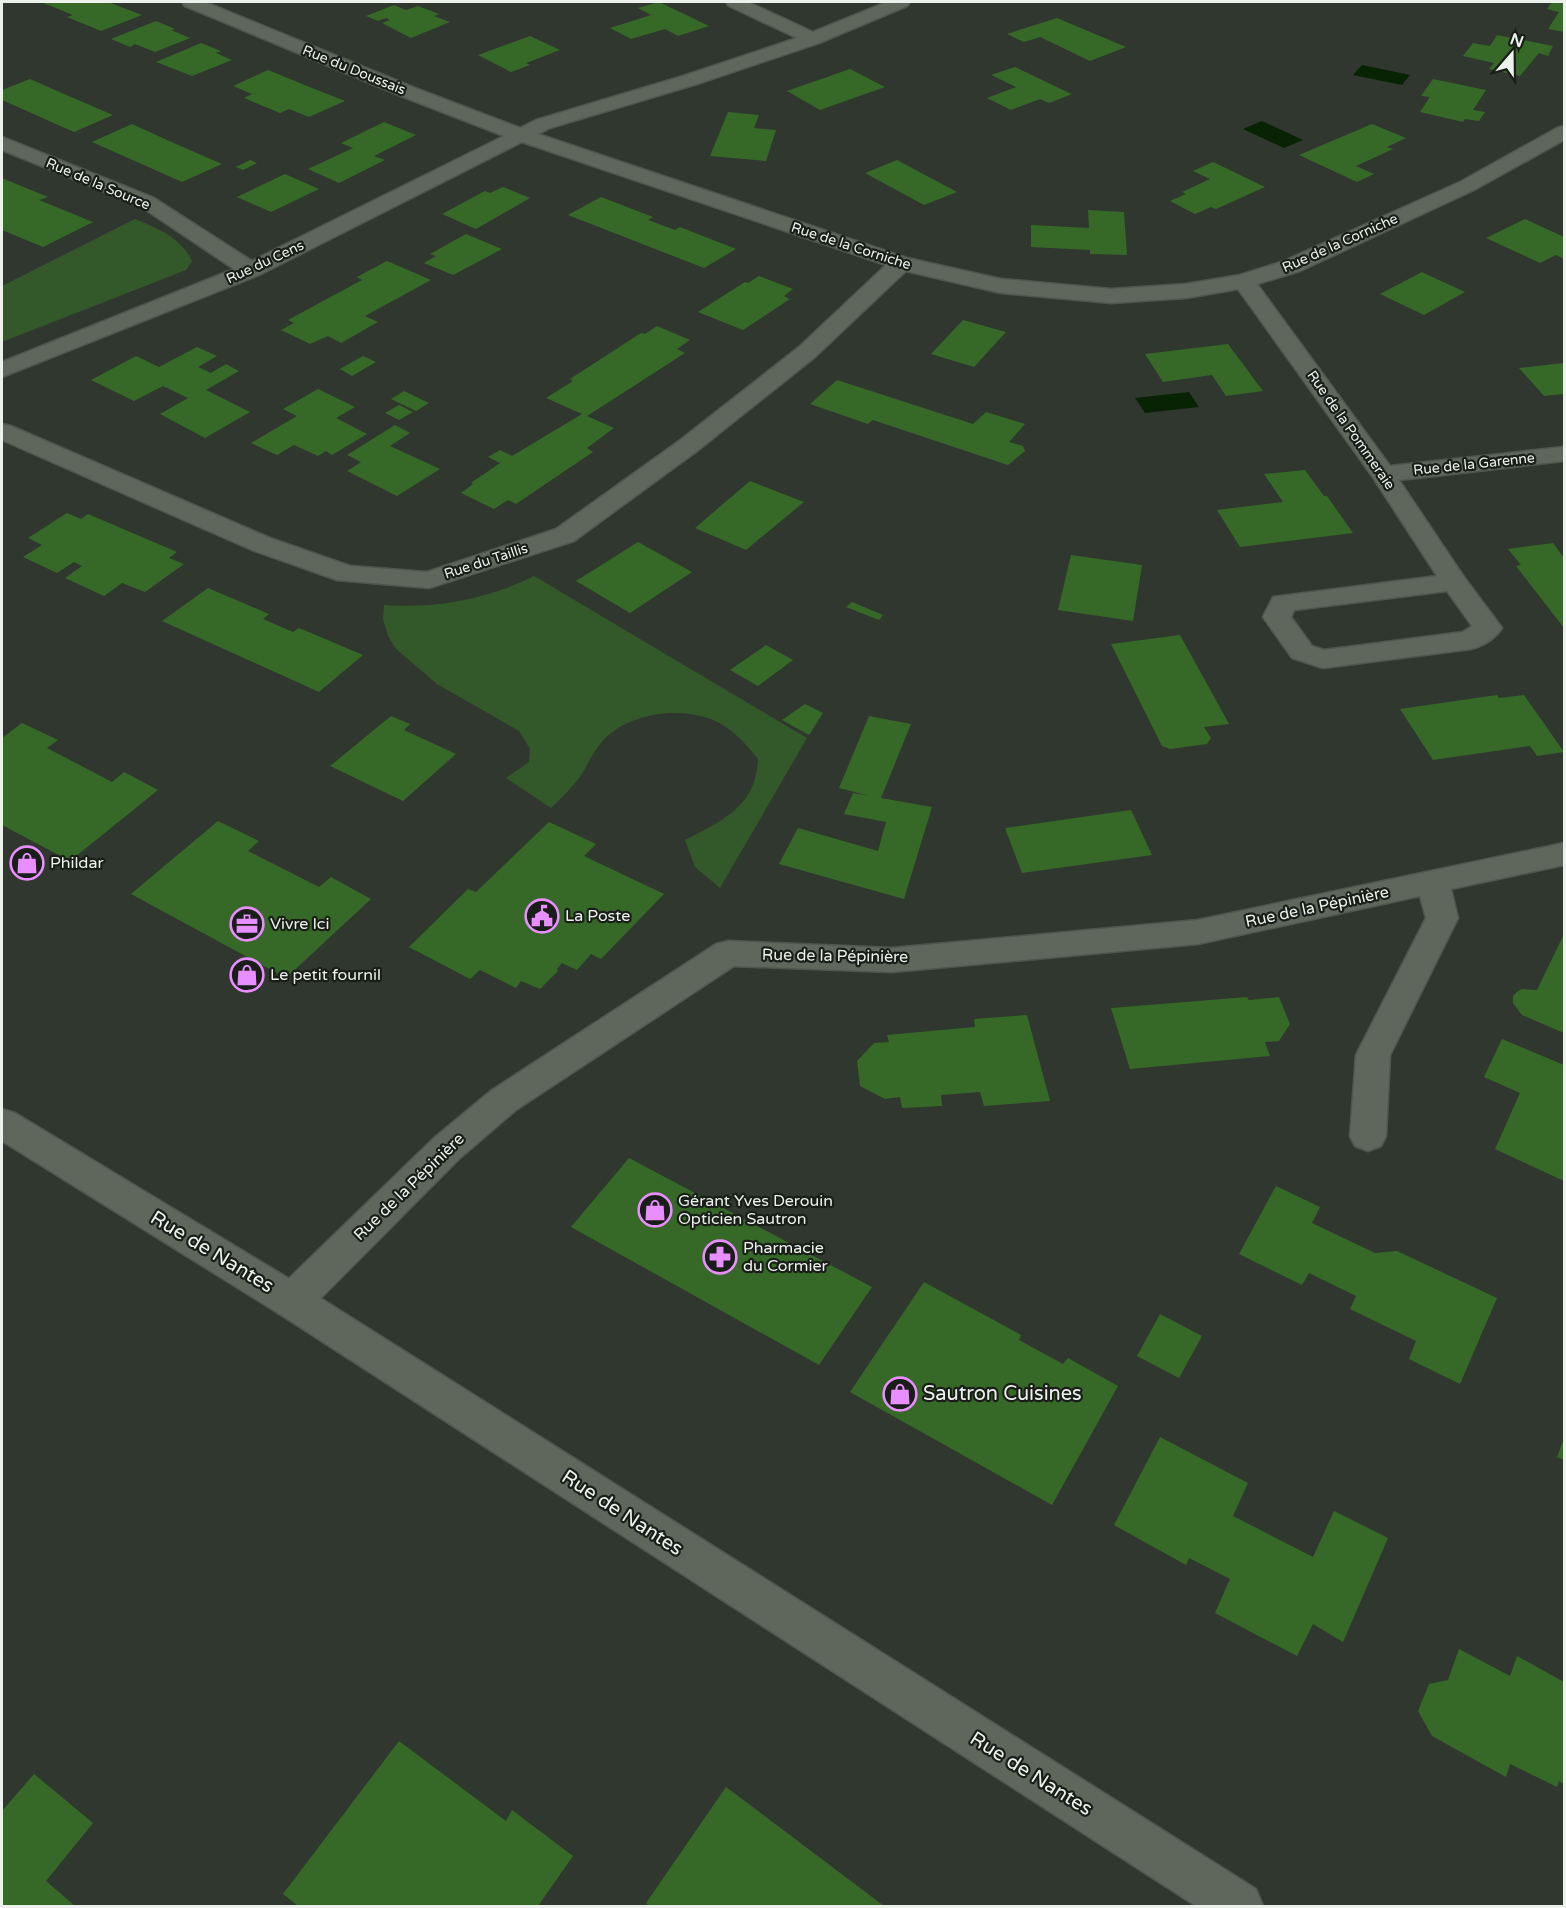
<svg xmlns="http://www.w3.org/2000/svg" width="1566" height="1908" viewBox="0 0 1566 1908" font-family="'Varela Round',sans-serif">
<rect width="100%" height="100%" fill="#30372e"/>
<g fill="#335829">
<path d="M135 219C157 228 182 238 192 261L186 270 2 342V286Z"/>
<path d="M534 576 807 738 720 888 695 867 685 840C723 820 756 807 758 759 745 743 732 728 713 720 678 706 626 713 601 743 592 753 587 767 579 778 571 789 560 799 551 808L506 778 529 762 530 749 519 731 437 684 396 649 388 636 383 619 384 605C434 609 489 599 534 576Z"/>
</g>
<g fill="#082303">
<path d="M1362 65 1410 75 1402 85 1353 75Z"/>
<path d="M1262 121 1303 140 1284 148 1243 129Z"/>
<path d="M1189 392 1199 407 1145 413 1135 398Z"/>
</g>
<g fill="#366928">
<path d="M41 2H108L142 15 101 31 67 17 73 15Z"/>
<path d="M659 2 709 26 678 36 665 29 631 39 610 28 651 15 638 8Z"/>
<path d="M1552 2H1564V32L1548 29 1559 12 1547 9Z"/>
<path d="M394 5 406 10 418 6 439 14 434 16 450 22 411 38 382 23 390 20 386 18 378 21 366 16Z"/>
<path d="M1057 18 1126 47 1090 61 1040 37 1024 42 1007 34Z"/>
<path d="M156 21 175 29 171 30 190 38 155 52 135 44 130 47 111 39Z"/>
<path d="M1497 35 1553 46 1548 56 1539 53 1520 76 1489 69 1494 63 1463 56 1473 43 1490 46Z"/>
<path d="M530 36 560 50 526 63 530 65 511 72 478 55Z"/>
<path d="M201 43 221 51 216 53 232 60 192 76 156 62Z"/>
<path d="M1015 67 1063 90 1072 94 1049 103 1040 99 1011 110 987 98 1016 87 991 75Z"/>
<path d="M850 69 885 87 820 110 787 91Z"/>
<path d="M268 70 307 86 345 101 309 117 289 109 280 113 244 98 252 94 233 86Z"/>
<path d="M30 79 71 97 113 115 74 132 2 100V90Z"/>
<path d="M1433 79 1486 90 1473 110 1485 112 1479 121 1465 119 1463 122 1420 112 1430 97 1421 96Z"/>
<path d="M728 112 759 115 754 128 776 130 766 161 710 156Z"/>
<path d="M384 122 416 135 374 156 385 160 339 183 308 169 353 148 341 143Z"/>
<path d="M132 124 176 144 222 164 182 182 92 142Z"/>
<path d="M1372 124 1406 138 1387 147 1393 149 1356 166 1374 174 1357 182 1299 155Z"/>
<path d="M250 160 257 163 243 170 236 167Z"/>
<path d="M897 160 957 192 924 205 865 173Z"/>
<path d="M1213 162 1265 187 1216 209 1211 207 1195 214 1170 201 1186 194 1182 192 1210 179 1193 171Z"/>
<path d="M285 174 319 189 271 212 237 197Z"/>
<path d="M2 178 48 197 39 200 93 222 43 247 2 230Z"/>
<path d="M503 187 530 198 476 229 442 214 485 191 490 193Z"/>
<path d="M601 197 653 217 648 220 675 230 680 227 736 249 704 268 568 215Z"/>
<path d="M1088 210 1124 212 1127 255 1090 254V250L1031 247V225L1089 228Z"/>
<path d="M1525 219 1564 237V259L1556 255 1540 263 1486 238Z"/>
<path d="M466 234 502 249 453 275 424 263 436 256 430 254Z"/>
<path d="M387 261 431 280 365 316 378 322 341 343 328 336 310 344 281 330 294 323 288 320 362 280 357 277Z"/>
<path d="M1422 272 1426 274 1465 292 1424 315 1380 294Z"/>
<path d="M759 276 793 289 784 296 790 299 743 330 698 312 745 282 748 283Z"/>
<path d="M963 320 1006 332 974 367 931 354Z"/>
<path d="M657 326 690 340 677 349 685 353 587 416 614 428 587 448 593 452 516 504 508 500 494 509 461 493 473 484 471 483 500 463 488 457 500 450 512 456 582 414 546 398 573 381 570 379 641 333 645 334Z"/>
<path d="M1228 344 1263 391 1226 396 1212 375 1163 382 1145 354Z"/>
<path d="M197 347 217 356 198 367 211 373 226 364 239 371 206 390 250 412 205 438 160 414 188 398 163 386 134 401 91 380 136 356 159 367Z"/>
<path d="M363 356 376 362 352 376 340 369Z"/>
<path d="M1564 363V394L1544 396 1519 368Z"/>
<path d="M837 380 973 424 986 412 1025 424 1009 442 1023 446 1025 451 1008 465 873 420 868 424 810 404Z"/>
<path d="M318 389 355 407 336 418 367 434 332 455 326 451 318 456 294 445 277 455 251 443 297 416 283 409Z"/>
<path d="M404 391 429 403 416 411 391 399Z"/>
<path d="M399 405 413 412 399 420 385 413Z"/>
<path d="M395 425 410 433 390 446 440 469 397 496 347 471 361 462 347 455Z"/>
<path d="M1305 470 1324 496H1327L1353 533 1240 547 1217 510 1283 502 1264 474Z"/>
<path d="M750 481 804 502 746 550 695 528Z"/>
<path d="M67 513 81 519 88 514 177 552 169 558 184 564 145 592 122 583 104 596 65 578 82 566 74 562 57 573 23 557 42 545 28 538Z"/>
<path d="M638 542 692 572 630 613 576 581Z"/>
<path d="M1553 543 1564 558V628L1516 566 1521 565 1508 549Z"/>
<path d="M1071 555 1142 565 1133 621 1058 610Z"/>
<path d="M208 588 269 614 263 619 293 632 299 628 363 655 319 692 162 621Z"/>
<path d="M852 602 883 615 879 620 846 607Z"/>
<path d="M1180 635 1229 724 1204 727 1211 738 1207 744 1170 749 1162 746 1111 644Z"/>
<path d="M766 645 793 660 758 686 730 670Z"/>
<path d="M1497 695 1499 698 1524 695 1564 752 1537 756 1530 746 1433 760 1400 709Z"/>
<path d="M805 704 823 713 809 735 782 720Z"/>
<path d="M391 716 410 724 404 730 456 754 403 801 330 766Z"/>
<path d="M869 716 911 724 881 798 932 807 904 899 779 864 798 828 878 851 886 822 844 814 853 793 870 796 839 788Z"/>
<path d="M22 723 58 740 47 748 112 782 124 772 158 790 70 861 2 825V738Z"/>
<path d="M1131 810 1152 855 1022 873 1005 828Z"/>
<path d="M218 821 259 841 248 851 319 887 331 877 371 899 286 978 131 894Z"/>
<path d="M549 822 596 844 584 856 664 894 601 959 591 954 577 970 562 963 557 969 558 971 540 989 521 981 516 988 480 970 470 979 409 947 468 889 476 892Z"/>
<path d="M1564 934V1033L1522 1015 1513 1003V996L1518 991 1522 989 1537 990Z"/>
<path d="M1247 997 1249 1000 1279 997 1290 1024 1279 1041 1265 1042 1270 1056 1130 1069 1111 1008Z"/>
<path d="M1027 1015 1050 1101 984 1106 980 1092 941 1095 942 1106 902 1108 900 1097 885 1099 860 1086 857 1061 874 1043 889 1042 887 1035 975 1027 974 1019Z"/>
<path d="M1502 1039 1564 1065V1181L1495 1149 1520 1093 1484 1077Z"/>
<path d="M629 1158 872 1287 819 1365 571 1227Z"/>
<path d="M1276 1186 1320 1207 1312 1223 1375 1253 1397 1251 1497 1298 1460 1384 1409 1359 1416 1341 1350 1309 1356 1296 1309 1273 1302 1285 1239 1254Z"/>
<path d="M924 1282 1021 1335 1019 1340 1063 1364 1068 1358 1118 1386 1052 1505 850 1392Z"/>
<path d="M1160 1314 1202 1336 1179 1378 1137 1356Z"/>
<path d="M1160 1437 1248 1483 1233 1516 1313 1557 1334 1511 1388 1538 1343 1642 1313 1624 1297 1656 1215 1613 1230 1579 1189 1558 1186 1565 1114 1525Z"/>
<path d="M1564 1438V1460L1557 1457Z"/>
<path d="M1459 1649 1510 1676 1517 1656 1564 1682V1784L1559 1781 1557 1787 1510 1764 1506 1777 1432 1736 1418 1711 1429 1684 1448 1680Z"/>
<path d="M399 1741 506 1821 512 1810 573 1856 538 1906H298L283 1894Z"/>
<path d="M34 1774 93 1823 46 1881 75 1906H2V1811Z"/>
<path d="M726 1787 884 1906H649L646 1903Z"/>
</g>
<g fill="none" stroke-linecap="round" stroke-linejoin="round">
<g stroke="#4f564d" stroke-width="3">
<g id="street">
<path d="M182 2H205L415 88 520 128 536 120 683 76 797 38 729 6 726 2H748L813 32 887 2H910L907 6 819 43 697 84 550 128 538 134 907 258 1001 279 1111 289 1186 284 1240 275 1284 261 1460 182 1557 128 1564 126V140L1474 190 1300 271 1257 284 1390 466 1564 447V461L1399 480 1464 577 1502 628C1495 639 1483 646 1471 649L1323 668 1292 658 1263 617 1273 597 1437 576 1372 476 1238 289 1186 298 1111 303 1001 293 906 271 815 357 697 451 574 541 429 588 337 580 252 550 2 440V424L11 426 270 538 350 566 427 572 556 529 679 441 799 347 886 265 522 142 259 275 2 377V362L234 269 140 206 2 150V137L154 198 252 261 504 136 401 96 185 6ZM1447 591 1472 626 1463 632 1324 650 1312 646 1291 617 1294 610Z"/>
<path d="M1564 843V865L1451 889 1458 918 1390 1055 1386 1136 1381 1146 1368 1151 1355 1146 1350 1136 1356 1055 1426 918 1420 896 1198 944 892 972 734 966 516 1110 460 1158 306 1313 292 1318 278 1313 273 1301 278 1289 434 1138 492 1090 716 944 728 941 892 948 1198 920Z"/>
</g>
</g>
<g stroke="#4f564d" stroke-width="3">
<path id="secondary" d="M2 1109 15 1113 306 1289 1256 1889 1263 1906H1196L278 1313 2 1141Z"/>
</g>
<use href="#street" fill="#5f675d" fill-rule="evenodd"/>
<use href="#secondary" fill="#5f675d" fill-rule="evenodd"/>
</g>
<defs>
<g id="shop-ring" transform="scale(1.725)"><circle r="9.5" fill="#1a1e19" stroke="#e88eff" stroke-width="1.5"/><path d="M-5-2.5h2.3a2.7 3.5 0 0 1 5.4 0H5L5.5 6h-11ZM-1.5-2.5h3a1.5 2.3 0 0 0-3 0Z" fill="#e88eff"/></g>
<g id="civic-ring" transform="scale(1.725)"><circle r="9.5" fill="#1a1e19" stroke="#e88eff" stroke-width="1.5"/><path d="M-.6-6.5H3V-4.5H.6V-3L4-1V1h2V6H-6V1h2V-1L-.6-3ZM-1.2 2.5V6h2.4V2.5Z" fill="#e88eff"/></g>
<g id="office-ring" transform="scale(1.725)"><circle r="9.5" fill="#1a1e19" stroke="#e88eff" stroke-width="1.5"/><path d="M-6-3h4V-5.5h4V-3h4V5H-6ZM-1-4.5V-3h2v-1.5ZM-6 0V1H6V0Z" fill="#e88eff"/></g>
<g id="pharmacy-ring" transform="scale(1.725)"><circle r="9.5" fill="#1a1e19" stroke="#e88eff" stroke-width="1.5"/><path d="M-2-6h4v4h4v4h-4v4h-4v-4h-4v-4h4Z" fill="#e88eff"/></g>
</defs>
<g fill-rule="evenodd">
<use href="#shop-ring" x="27" y="863"/>
<use href="#civic-ring" x="542" y="916"/>
<use href="#office-ring" x="247" y="924"/>
<use href="#shop-ring" x="247" y="975"/>
<use href="#shop-ring" x="655" y="1210"/>
<use href="#pharmacy-ring" x="720" y="1257"/>
<use href="#shop-ring" x="900" y="1394"/>
</g>
<g text-anchor="middle" dominant-baseline="central" stroke-width="4.5" stroke-linejoin="round" paint-order="stroke">
<g font-size="14" fill="#ecf1eb" stroke="#1a1e19">
<text transform="translate(354 70) rotate(22)">Rue du Doussais</text>
<text transform="translate(98 184) rotate(23)">Rue de la Source</text>
<text transform="translate(1340 243) rotate(-24)">Rue de la Corniche</text>
<text transform="translate(851 246) rotate(18)">Rue de la Corniche</text>
<text transform="translate(265 262) rotate(-25)">Rue du Cens</text>
<text transform="translate(1351 430) rotate(55)">Rue de la Pommeraie</text>
<text transform="translate(1474 464) rotate(-6)">Rue de la Garenne</text>
<text transform="translate(486 561) rotate(-18)">Rue du Taillis</text>
</g>
<g font-size="16" fill="#ecf1eb" stroke="#1a1e19" text-anchor="start">
<text x="50" y="863">Phildar</text>
<text x="565" y="916">La Poste</text>
<text x="270" y="924">Vivre Ici</text>
<text x="270" y="975">Le petit fournil</text>
<text x="678" y="1201">Gérant Yves Derouin<tspan x="678" dy="18">Opticien Sautron</tspan></text>
<text x="743" y="1248">Pharmacie<tspan x="743" dy="18">du Cormier</tspan></text>
</g>
<g font-size="16" fill="#ecf1eb" stroke="#1a1e19">
<text transform="translate(1317 907) rotate(-12)">Rue de la Pépinière</text>
<text transform="translate(835 956) rotate(1)">Rue de la Pépinière</text>
<text transform="translate(409 1187) rotate(-44)">Rue de la Pépinière</text>
</g>
<g font-size="20" fill="#ecf1eb" stroke="#1a1e19">
<text transform="translate(212 1252) rotate(31)">Rue de Nantes</text>
<text transform="translate(622 1513) rotate(33)">Rue de Nantes</text>
<text transform="translate(1031 1774) rotate(32)">Rue de Nantes</text>
</g>
<g font-size="20" fill="#ecf1eb" stroke="#1a1e19" text-anchor="start">
<text x="923" y="1394">Sautron Cuisines</text>
</g>
</g>
<rect width="1566" height="1908" fill="none" stroke="#ecf1eb" stroke-width="6"/>
<g transform="translate(1512 54) rotate(20)" stroke="#1a1e19" stroke-width="4.5" paint-order="stroke">
<path d="M0-4.5L10 22L0 15L-10 22Z" fill="#ecf1eb"/>
<text y="-9" font-size="16" font-weight="bold" text-anchor="middle" fill="#ecf1eb">N</text>
</g>
</svg>
